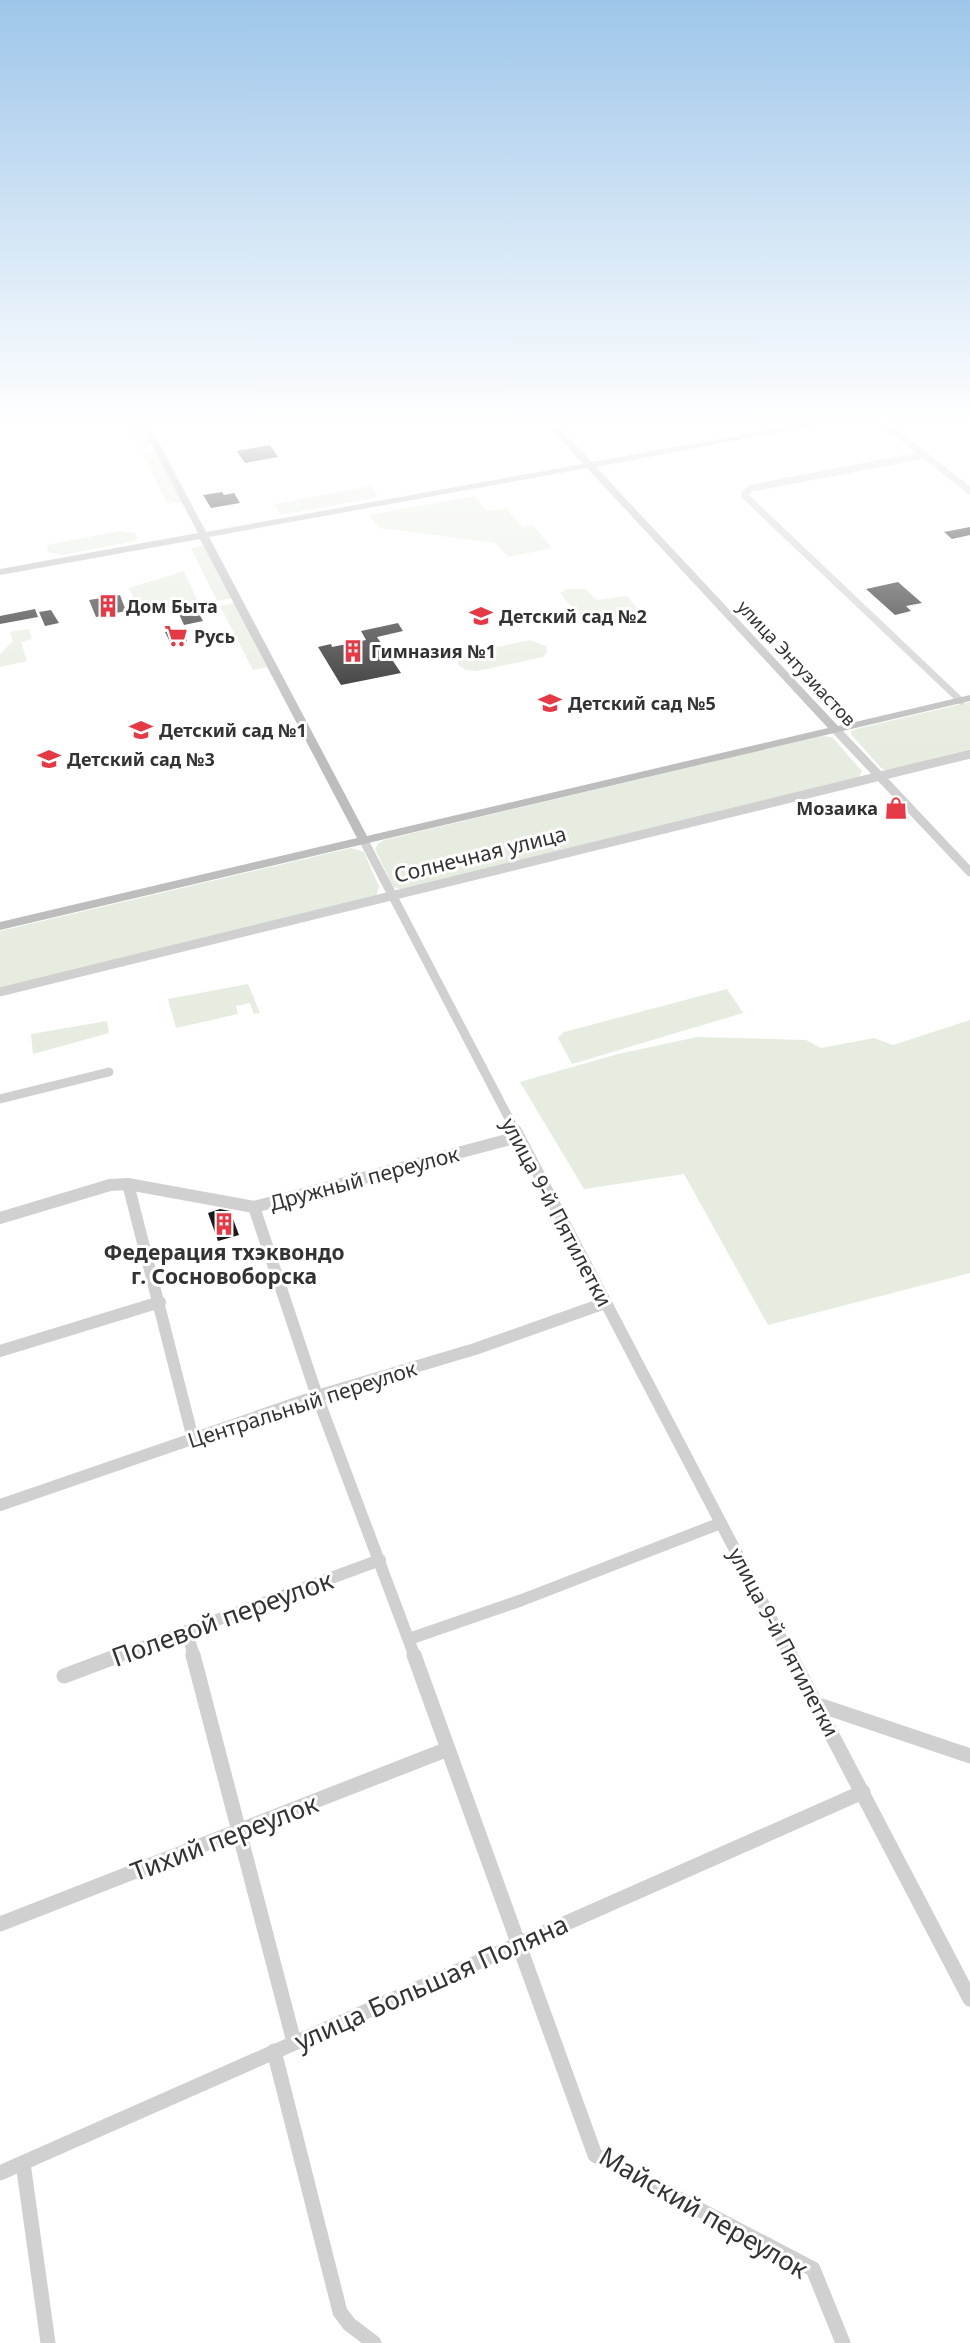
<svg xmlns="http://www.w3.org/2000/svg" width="970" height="2343" viewBox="0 0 970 2343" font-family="'Noto Sans',sans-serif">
<rect width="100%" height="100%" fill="#fff"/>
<g fill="#e6ecdf">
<path d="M125 424H142L154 446 138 449Z"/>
<path d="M155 451 183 502 168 504 141 453Z"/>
<path d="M371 486 378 497 281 515 274 504Z"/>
<path d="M474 496 487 511 506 508 523 527 533 525 552 548 508 557 496 543 379 528 369 515Z"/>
<path d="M120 531 136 533 137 538 135 541 62 555 48 552 47 545Z"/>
<path d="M206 545 233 598 217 601 191 548Z"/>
<path d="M184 571 198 602 140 613 129 588Z"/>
<path d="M567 589H585L597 600 627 596 641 613 586 625 560 593Z"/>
<path d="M234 603 267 667 253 670 220 606Z"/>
<path d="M29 629 32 639 21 642 27 661 0 667V654L13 641 10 632Z"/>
<path d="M530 640 546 646 547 652 543 657 477 671 466 670 458 665V660L465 654Z"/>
<path d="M970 702V749L886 770 881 768 851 734V731L856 729Z"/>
<path d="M821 736 832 737 862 771 859 777 402 890 393 887 375 849 378 844 384 840Z"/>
<path d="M351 848 364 852 379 887 376 896 0 988V931Z"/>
<path d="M248 984 260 1013 254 1014 250 1003 236 1006 238 1014 176 1028 168 999Z"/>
<path d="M727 989 743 1013 572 1064 558 1038 564 1032Z"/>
<path d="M970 1020V1273L768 1325 684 1174 584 1189 520 1082 618 1054 697 1037 806 1040 821 1048 874 1038 893 1045Z"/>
<path d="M107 1021 109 1033 33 1054 31 1034Z"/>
</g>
<g fill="#1a1a1a">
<path d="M270 445 278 457 245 463 237 451Z"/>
<path d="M222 492 224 495 234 493 240 503 211 508 203 495Z"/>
<path d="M970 527V535L952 539 944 532Z"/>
<path d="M898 582 922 603 906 606 911 611 895 615 866 589Z"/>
<path d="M120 595 126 611 96 617 89 600Z"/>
<path d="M35 609 38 617 0 624V616Z"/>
<path d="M51 610 59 623 45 626 39 612Z"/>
<path d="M197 610 203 621 184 625 179 614Z"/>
<path d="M398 623 403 631 377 637 401 673 341 685 318 647 331 644 332 647 366 640 361 631Z"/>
<path d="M181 629 187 641 171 644 165 632Z"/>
<path d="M220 1209 230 1211 239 1235 218 1241 208 1213Z"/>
</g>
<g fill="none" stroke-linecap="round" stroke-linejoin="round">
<g stroke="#d0d0d0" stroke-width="7">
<path d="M885 424 970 491"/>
<path d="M924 455 752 488 745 493V496L961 701"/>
</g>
<g stroke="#d0d0d0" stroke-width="9">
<path d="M836 730 970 872"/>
<path d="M364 841 516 1132"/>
<path d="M0 992 970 754"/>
<path d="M0 1099 109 1072"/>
</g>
<g stroke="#d0d0d0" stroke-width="12">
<path d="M516 1131 791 1657"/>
<path d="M128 1184 193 1439"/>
<path d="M254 1207 317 1396 415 1657"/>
<path d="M0 1218 110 1185 128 1184 254 1207 518 1137"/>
<path d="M0 1351 160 1302"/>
<path d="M0 1505 317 1396 475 1349 605 1303"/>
<path d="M187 1631 194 1657"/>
<path d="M409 1639 522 1600 721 1523"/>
<path d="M116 1657 380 1560"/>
</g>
<g stroke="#d0d0d0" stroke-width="15">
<path d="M193 1655 294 2042"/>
<path d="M414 1655 595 2155 813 2269 843 2343"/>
<path d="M790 1655 970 1999"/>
<path d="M64 1676 120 1655"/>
<path d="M816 1704 970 1756"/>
<path d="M0 1924 448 1749"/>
<path d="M274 2051 340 2312 349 2324 374 2343"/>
<path d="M23 2163 48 2343"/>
<path d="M0 2173 863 1792"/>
</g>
<path fill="#bdbdbd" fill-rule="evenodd" d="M141 424H149L206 532 583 464 547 424H556L592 462 803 424H822L596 467 838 726 970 695V701L0 930V922L357 838 200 539 0 575V569L198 533ZM587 468 828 728 367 836 209 537Z"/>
</g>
<linearGradient id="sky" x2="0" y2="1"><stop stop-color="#9ec6ea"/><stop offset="0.56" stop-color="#fff"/><stop offset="1" stop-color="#fff" stop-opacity="0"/></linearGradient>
<rect width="970" height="752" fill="url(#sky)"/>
<defs>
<g id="building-bare" transform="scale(1.8)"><path d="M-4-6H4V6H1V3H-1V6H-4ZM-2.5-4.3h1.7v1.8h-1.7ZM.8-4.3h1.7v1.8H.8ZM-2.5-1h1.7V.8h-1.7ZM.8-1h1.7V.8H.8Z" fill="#e63946" stroke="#fff" stroke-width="2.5" paint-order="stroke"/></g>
<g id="school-bare" transform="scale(1.8)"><path d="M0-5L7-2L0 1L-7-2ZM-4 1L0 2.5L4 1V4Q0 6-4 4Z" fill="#e63946" stroke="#fff" stroke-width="2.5" paint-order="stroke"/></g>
<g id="supermarket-bare" transform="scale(1.8)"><path d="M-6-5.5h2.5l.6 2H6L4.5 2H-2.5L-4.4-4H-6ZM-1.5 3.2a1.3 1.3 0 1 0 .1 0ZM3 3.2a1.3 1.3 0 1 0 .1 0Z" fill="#e63946" stroke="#fff" stroke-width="2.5" paint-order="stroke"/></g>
<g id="shop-bare" transform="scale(1.8)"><path d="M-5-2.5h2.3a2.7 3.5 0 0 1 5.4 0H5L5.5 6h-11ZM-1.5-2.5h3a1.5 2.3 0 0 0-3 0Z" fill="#e63946" stroke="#fff" stroke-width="2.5" paint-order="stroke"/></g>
</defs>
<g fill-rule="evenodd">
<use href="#building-bare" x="108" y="606"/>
<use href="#school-bare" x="481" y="616"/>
<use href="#supermarket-bare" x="176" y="636"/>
<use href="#building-bare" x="353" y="651"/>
<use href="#school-bare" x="550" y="703"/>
<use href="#school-bare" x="141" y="730"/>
<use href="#school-bare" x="49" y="759"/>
<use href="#shop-bare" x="896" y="808"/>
<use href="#building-bare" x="224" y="1224"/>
</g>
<g text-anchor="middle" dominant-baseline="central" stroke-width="6" stroke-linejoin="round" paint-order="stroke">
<g font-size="18" font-weight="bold" fill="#333" stroke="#fff" text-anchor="start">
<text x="126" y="606">Дом Быта</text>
<text x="499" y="616">Детский сад №2</text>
<text x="194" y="636">Русь</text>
<text x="371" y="651">Гимназия №1</text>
<text x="568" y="703">Детский сад №5</text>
<text x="159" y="730">Детский сад №1</text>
<text x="67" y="759">Детский сад №3</text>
<text x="878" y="808" text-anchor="end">Мозаика</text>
</g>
<g font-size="18" fill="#333" stroke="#fff">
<text transform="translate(797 663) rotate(47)">улица Энтузиастов</text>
</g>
<g font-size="21" fill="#333" stroke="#fff">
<text transform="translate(480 854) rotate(-14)">Солнечная улица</text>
<text transform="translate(364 1178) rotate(-15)">Дружный переулок</text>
<text transform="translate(557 1212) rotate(62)">улица 9-й Пятилетки</text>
<text transform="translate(302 1404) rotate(-18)">Центральный переулок</text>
<text transform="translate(784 1642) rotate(62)">улица 9-й Пятилетки</text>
</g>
<g font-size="21" font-weight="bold" fill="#333" stroke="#fff">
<text x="224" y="1252">Федерация тхэквондо<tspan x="224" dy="24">г. Сосновоборска</tspan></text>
</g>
<g font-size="26" fill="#333" stroke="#fff">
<text transform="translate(222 1618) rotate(-20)">Полевой переулок</text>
<text transform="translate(224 1837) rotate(-21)">Тихий переулок</text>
<text transform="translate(431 1982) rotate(-24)">улица Большая Поляна</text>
<text transform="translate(704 2212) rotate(30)">Майский переулок</text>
</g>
</g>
</svg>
